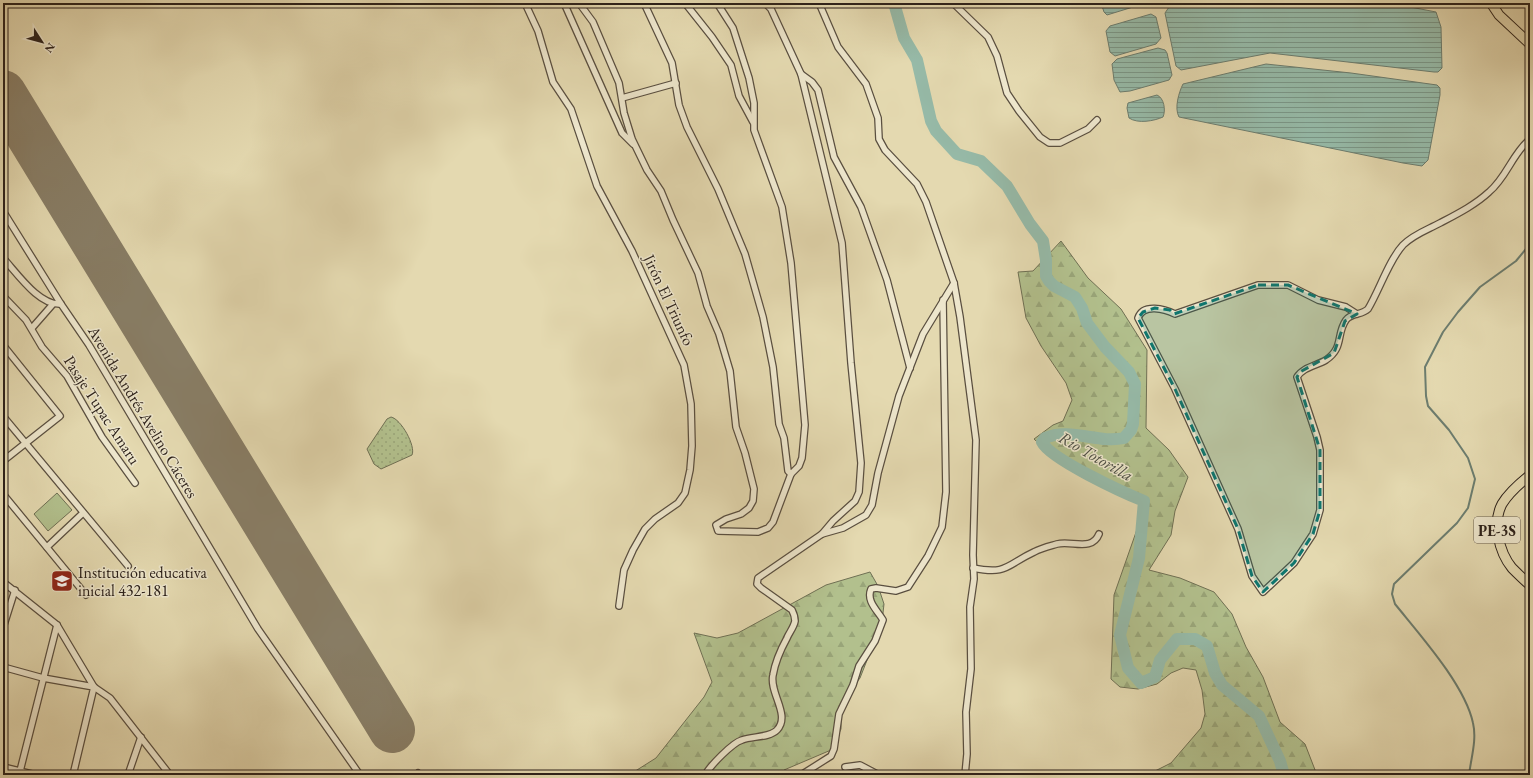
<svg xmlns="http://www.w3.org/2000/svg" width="1533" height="778" viewBox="0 0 1533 778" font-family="'EB Garamond',serif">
<defs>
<pattern id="forest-firs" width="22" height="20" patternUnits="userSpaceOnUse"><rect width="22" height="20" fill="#b2c08d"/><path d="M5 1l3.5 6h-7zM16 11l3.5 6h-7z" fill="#99a579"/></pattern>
<pattern id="park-dots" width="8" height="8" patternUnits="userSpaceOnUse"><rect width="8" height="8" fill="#b2c08d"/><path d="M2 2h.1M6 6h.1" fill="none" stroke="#99a579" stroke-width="1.8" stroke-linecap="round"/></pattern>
<pattern id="water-rules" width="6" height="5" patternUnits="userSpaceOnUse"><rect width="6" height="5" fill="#96baa8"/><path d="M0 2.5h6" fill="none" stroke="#7b9788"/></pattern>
</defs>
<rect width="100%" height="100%" fill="#e4d9b0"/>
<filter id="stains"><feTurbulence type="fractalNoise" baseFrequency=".005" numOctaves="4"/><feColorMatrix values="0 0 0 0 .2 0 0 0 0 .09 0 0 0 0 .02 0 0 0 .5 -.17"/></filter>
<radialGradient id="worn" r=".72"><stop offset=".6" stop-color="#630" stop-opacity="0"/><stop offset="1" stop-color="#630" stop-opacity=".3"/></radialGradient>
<g fill="url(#forest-firs)" stroke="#6f7054">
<path d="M1061 241 1088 278 1121 309 1147 350 1146 428 1169 450 1188 477 1175 511 1171 535 1149 570 1180 578 1214 592 1232 614 1246 647 1263 677 1280 722 1305 744 1317 775H1147L1171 763 1201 728 1205 714 1202 690 1196 670 1183 668 1171 673 1157 684 1138 689 1120 687 1111 679 1114 595 1141 518V503C1119 482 1104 489 1082 477 1064 467 1049 453 1034 439L1053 425 1063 421 1072 400 1066 383 1041 346 1026 318 1018 272 1033 271Z"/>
<path d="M870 572 878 586 884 604 882 622 860 678 841 704V729L831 750 784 770 790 775H629L656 758 704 697 712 682 694 633 717 638 738 633 826 585Z"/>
</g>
<path fill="url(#park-dots)" stroke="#6f7054" d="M391 417C401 419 416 446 412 455L381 469 374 464 367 449 387 419Z"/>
<path fill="#b2c08d" stroke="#6f7054" d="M57 493 72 510 48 531 34 514Z"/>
<g fill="url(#water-rules)" stroke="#6c7d6f">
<path d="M1101 3H1146L1107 15 1104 12Z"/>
<path d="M1185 3H1390L1436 12 1441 27 1442 68 1438 72H1434L1270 53 1181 70 1176 66 1165 13 1169 7Z"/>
<path d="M1151 14 1156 17 1161 38 1156 44 1115 56 1110 52 1106 31 1110 26Z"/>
<path d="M1158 48 1165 50 1167 53 1172 75 1169 80 1130 91 1120 92 1114 80 1112 64 1117 59Z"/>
<path d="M1266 64 1351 73 1437 85 1440 88V95L1428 160 1422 166 1403 163 1179 117C1174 108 1179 92 1183 84Z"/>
<path d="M1157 95C1164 98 1166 110 1163 117 1154 121 1138 124 1129 118L1127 108 1128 103Z"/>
</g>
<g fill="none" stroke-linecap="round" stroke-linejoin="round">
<path stroke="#6c7d6f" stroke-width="2" d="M1469 775C1471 758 1477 740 1473 723 1465 685 1420 635 1395 604L1392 594 1394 584 1457 523 1468 508 1475 479 1468 458 1449 430 1428 406 1426 396 1425 367 1443 332 1458 312 1480 287 1516 261 1530 244"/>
<path stroke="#96baa8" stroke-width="12" d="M894 3 904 38 917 60 931 121 936 131 957 154 981 161 1007 186 1030 224 1043 241 1046 260V276L1049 281 1054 286 1075 297 1082 308 1087 323 1105 347 1129 372 1135 384 1133 424 1131 430 1124 438C1098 444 1071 427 1045 438L1042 442C1050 459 1124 493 1144 501L1139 558 1120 635 1128 668 1141 683 1155 677 1160 660 1177 639H1195L1207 646 1215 673 1222 685 1259 716 1280 761 1284 775"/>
<path stroke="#887d65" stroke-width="46" d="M3 93 392 730"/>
<g stroke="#5a4f40" stroke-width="8">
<g id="minor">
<path d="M525 3 538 31 553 82 571 109 597 186 632 251 684 365 691 404 692 446 690 470 685 493 678 503 655 519 645 529 633 550 624 570 619 606"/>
<path d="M564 3 622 133 633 144"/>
<path d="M579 3 593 22 619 83 624 113 632 139 647 170 661 191 673 220 698 273 707 306 719 334 730 371 736 427 745 453 754 489 753 501 749 508 741 514 726 519 716 525 718 531 758 532 768 528 773 522 791 474"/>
<path d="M644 3 672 63 679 105 687 127 718 189 745 254 763 317 773 367 779 424 784 438 788 471 791 474 799 466 802 458 805 425 791 263 782 207 754 130V103L749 78 733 28 717 3"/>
<path d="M685 3 712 37 731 65 739 96 753 122"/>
<path d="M765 3 771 9 801 74 842 243 851 363 861 463 859 492 855 501 833 521 822 534"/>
<path d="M819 3 838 47 866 84 878 118 879 139 885 150 917 184 926 202 954 283 960 317 976 440 973 555 974 579 970 607 971 669 966 712 967 754 965 775"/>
<path d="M953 3 988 37 997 56 1007 93 1019 111 1040 137 1049 143H1060L1088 129 1097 120"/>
<path d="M801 74 812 82 818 90 834 157 861 207 887 280 910 368"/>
<path d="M622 98 676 83"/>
<path d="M3 211 61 304 89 345 258 629 360 775"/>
<path d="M3 258C17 273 39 306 61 304"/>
<path d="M3 296 26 320 42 347 67 376 102 437 135 483"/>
<path d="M1357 314 1346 307 1318 300 1288 285H1258L1175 314C1165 309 1143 303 1138 318L1175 389 1238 529 1252 576 1263 592 1294 563 1313 534 1320 510V450L1317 437 1297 377C1303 367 1316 366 1326 360 1344 348 1336 334 1346 320 1351 313 1362 315 1368 309 1379 291 1389 260 1403 245 1414 234 1427 230 1440 223 1457 214 1475 205 1489 192 1507 177 1512 154 1530 139"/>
<path d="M32 328 53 304"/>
<path d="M3 345 60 416 3 461"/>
<path d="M3 416 128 566"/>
<path d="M3 494 86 595"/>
<path d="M47 547 83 513"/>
<path d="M973 568C1008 575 1006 565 1034 552 1041 548 1050 546 1057 544 1071 540 1092 552 1099 534"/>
<path d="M3 582 57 625 94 687 110 698 170 775"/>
<path d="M3 628 15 590"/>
<path d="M3 667 43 678 94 687 73 775"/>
<path d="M3 767 36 775"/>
<path d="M845 767 860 765 879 775"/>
<path d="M19 775 57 625"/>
<path d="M128 775 141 737"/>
<path d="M416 775 418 773 419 775"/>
<path d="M705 775C710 766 732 743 742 740 752 736 769 738 777 730 791 715 769 693 773 675 775 663 781 649 787 638 789 633 794 627 795 621 795 617 794 614 792 610L761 588 757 584 758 578 822 534 843 528 866 515 872 505 878 473 899 396 923 334 954 283"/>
<path d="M801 775 831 756 834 749 839 714 853 685 859 666 875 641 883 620C877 610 866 601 871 589L876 588 896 591 908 587 928 556 942 527 946 492 943 300"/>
</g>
</g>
<g stroke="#2c211a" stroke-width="11">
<g id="trunk">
<path d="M1491 3 1499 15 1530 44"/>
<path d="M1530 475C1520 483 1509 492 1502 504 1492 523 1499 552 1512 568 1518 574 1524 580 1530 585"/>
</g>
</g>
<use href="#minor" stroke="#ede6cc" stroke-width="5.5"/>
<use href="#trunk" stroke="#e4d9b0" stroke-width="9"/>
</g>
<path fill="#0f766e" fill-opacity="0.2" stroke="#0f766e" stroke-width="3" stroke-dasharray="8 5" stroke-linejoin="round" d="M1258 285H1288L1357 314 1345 321 1334 353 1300 372 1297 377 1320 450V510L1313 534 1294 563 1263 592 1252 576 1238 529 1175 389 1138 318 1143 312 1155 308 1170 310 1174 314Z"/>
<defs>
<g id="school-square" transform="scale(1.15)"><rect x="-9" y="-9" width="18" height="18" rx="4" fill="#8f2418" stroke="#ede6cc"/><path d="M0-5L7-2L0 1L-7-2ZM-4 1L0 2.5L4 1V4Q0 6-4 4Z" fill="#fff"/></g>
</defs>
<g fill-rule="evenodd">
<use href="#school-square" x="62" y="581"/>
</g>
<g text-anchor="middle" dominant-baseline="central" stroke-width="3" stroke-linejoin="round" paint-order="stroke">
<rect fill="#ede6cc" stroke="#665c4f" stroke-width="1" x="1474" y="517" width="46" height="26" rx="3"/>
<g font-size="15" font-weight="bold" fill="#2c211a">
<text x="1497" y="530">PE-3S</text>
</g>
<g font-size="16" fill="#2c211a" stroke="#ede6cc">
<text transform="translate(669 300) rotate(65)">Jirón El Triunfo</text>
<text transform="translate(102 410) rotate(57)">Pasaje Tupac Amaru</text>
<text transform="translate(143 412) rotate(59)">Avenida Andrés Avelino Cáceres</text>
</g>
<g font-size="16" fill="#2c211a" stroke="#ede6cc" text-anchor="start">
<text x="78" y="572">Institución educativa<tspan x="78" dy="18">inicial 432-181</tspan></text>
</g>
<g font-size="17" font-style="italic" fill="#4c4f45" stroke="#ede6cc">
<text transform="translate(1096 456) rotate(30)">Rio Totorilla</text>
</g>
</g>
<rect width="1533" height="778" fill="none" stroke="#e4d9b0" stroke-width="16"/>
<rect x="4" y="4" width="1525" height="770" fill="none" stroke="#2c211a" stroke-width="2"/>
<rect x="8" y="8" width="1517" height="762" fill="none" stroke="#2c211a"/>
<g transform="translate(42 42) rotate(126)" stroke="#ede6cc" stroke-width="3" paint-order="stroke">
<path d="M0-3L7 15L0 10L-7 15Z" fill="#2c211a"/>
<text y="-6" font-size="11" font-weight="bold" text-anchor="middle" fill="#2c211a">N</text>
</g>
<rect width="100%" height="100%" filter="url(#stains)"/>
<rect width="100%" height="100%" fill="url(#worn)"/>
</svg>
